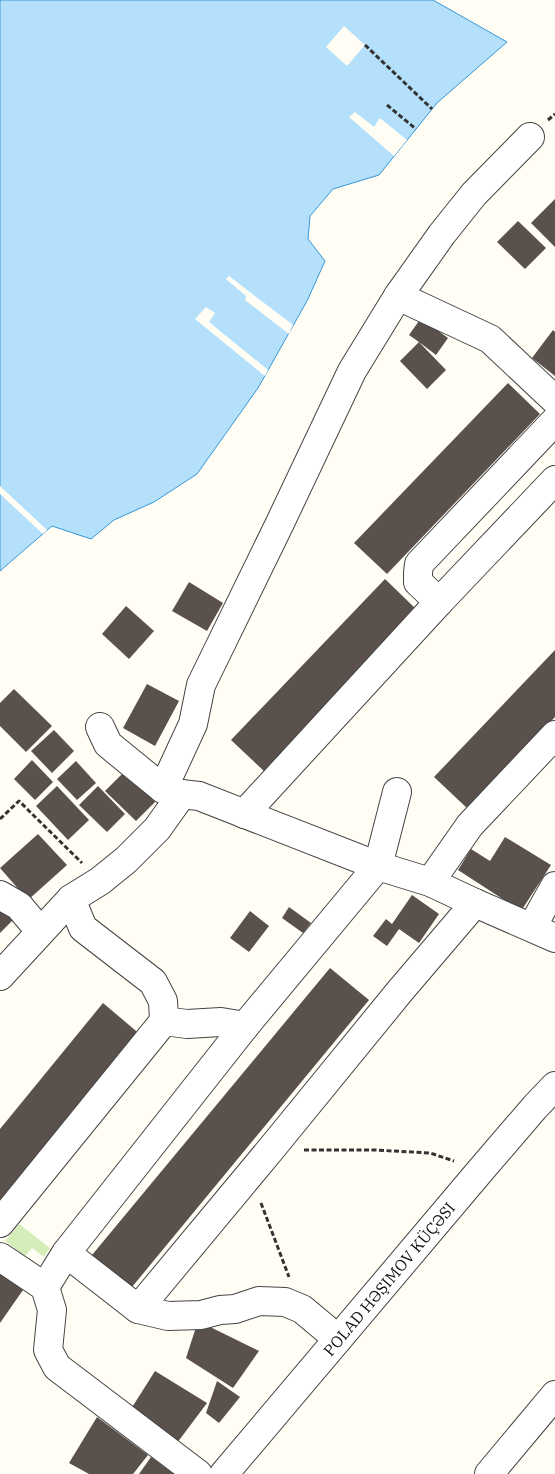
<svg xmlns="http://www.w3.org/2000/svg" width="555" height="1474" viewBox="0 0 555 1474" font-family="'IBM Plex Serif',serif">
<rect width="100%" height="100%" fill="#fffdf4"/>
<path fill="#d5eeb9" d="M19 1224 50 1248 44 1257 32 1248 25 1256 5 1241Z"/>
<path fill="#b4e0fb" stroke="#3597d8" d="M0 0H433L507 42 437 103 379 175 333 189 310 216 308 239 325 261 307 301 258 388 197 474 154 502 114 520 91 539 52 526 0 571Z"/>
<g fill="#fffdf4">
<path d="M344 26 365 45 347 66 326 47Z"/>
<path d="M355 112 374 127 380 118 407 140 394 156 349 117Z"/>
<path d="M229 276 293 325 289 334 245 300 246 296 226 279Z"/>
<path d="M206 307 215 313 209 322 268 370 265 376 195 319Z"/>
<path d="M0 486 47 530 43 534 0 494Z"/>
</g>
<g fill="#5a514c">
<path d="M555 199V247L531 223Z"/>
<path d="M518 221 546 248 525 269 497 242Z"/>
<path d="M421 318 448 338 436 355 419 342 446 370 427 389 400 361 419 342 409 335Z"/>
<path d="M553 330 555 332V376L532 358Z"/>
<path d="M508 383 540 414 387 574 354 543Z"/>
<path d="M385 579 418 611 265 772 231 740Z"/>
<path d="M189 582 223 603 207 631 172 611Z"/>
<path d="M126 606 154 631 129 659 102 634Z"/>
<path d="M555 650V717L468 809 434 777Z"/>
<path d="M147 684 179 701 155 746 123 728Z"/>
<path d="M14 689 52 726 26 752 0 726V703Z"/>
<path d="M54 730 74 751 52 773 31 751Z"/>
<path d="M32 760 53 782 35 800 14 779Z"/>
<path d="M76 761 96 783 77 800 57 779Z"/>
<path d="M124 772 155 802 136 821 105 791Z"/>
<path d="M57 786 89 820 68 840 36 806Z"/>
<path d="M98 786 125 814 107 832 79 805Z"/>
<path d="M38 834 67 865 28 900 0 868Z"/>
<path d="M505 837 551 865 521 911 458 870 471 849 490 861Z"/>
<path d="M412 895 439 914 419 943 399 929 387 946 373 936 386 919 392 924Z"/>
<path d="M289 907 311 923 303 933 282 918Z"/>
<path d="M0 908 13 920 0 933Z"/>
<path d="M250 911 269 926 249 952 230 938Z"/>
<path d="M330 968 369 1000 132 1287 92 1255Z"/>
<path d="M103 1003 142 1036 0 1209V1129Z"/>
<path d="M0 1273 23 1290 0 1323Z"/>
<path d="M198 1321 259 1351 233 1388 186 1358Z"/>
<path d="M155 1371 207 1403 177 1443 131 1409Z"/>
<path d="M217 1381 240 1397 219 1423 206 1413Z"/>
<path d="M97 1417 148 1455 133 1474H89L69 1463Z"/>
<path d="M151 1457 174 1474H139Z"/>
</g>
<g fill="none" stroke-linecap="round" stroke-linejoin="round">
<g stroke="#444" stroke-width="30">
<g id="minor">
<path d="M530 137 474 194 442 234 398 296 352 371 280 523 201 685 193 724 163 789 172 793 199 796 378 866 430 882 475 903 555 938"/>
<path d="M398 296 490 339 555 400"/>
<path d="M439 602 555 480"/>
<path d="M100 727 108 744 163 789"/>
<path d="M244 814 439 602 418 582V573L419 564 555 421"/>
<path d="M430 882 470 825 555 735"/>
<path d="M0 895 19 906 40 931"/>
<path d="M532 927 555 886"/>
<path d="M0 976 71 899 100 881 126 860 157 829 182 794"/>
<path d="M164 1021 187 1024 221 1022 245 1026"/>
<path d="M0 1223 164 1021 163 1001 153 982 83 928 71 899"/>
<path d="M66 1253 138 1309 168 1316 201 1315 220 1310 235 1309 259 1301 285 1302 302 1309 338 1339"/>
<path d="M0 1257 45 1287 52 1310 48 1350 57 1367 198 1474"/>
<path d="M45 1287 66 1253 245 1026 378 866 397 792"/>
<path d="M138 1309 271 1149 400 991 475 903"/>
<path d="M224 1474 480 1171 535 1107 555 1086"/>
<path d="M489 1474 555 1395"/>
</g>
</g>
<g stroke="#333" stroke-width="3" stroke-dasharray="5 2.5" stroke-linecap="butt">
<path d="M365 45 432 109"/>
<path d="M387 105 416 129"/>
<path d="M548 120 555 114"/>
<path d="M0 819 19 801 82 863"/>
<path d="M304 1150H375L430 1153 454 1161"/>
<path d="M261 1203 289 1277"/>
</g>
<use href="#minor" stroke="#fff" stroke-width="28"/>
</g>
<g text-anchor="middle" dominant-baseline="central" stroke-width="5" stroke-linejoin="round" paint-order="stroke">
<g font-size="16" fill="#111" stroke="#fff">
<text transform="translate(389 1279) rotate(-50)">POLAD HƏŞIMOV KÜÇƏSI</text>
</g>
</g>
</svg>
